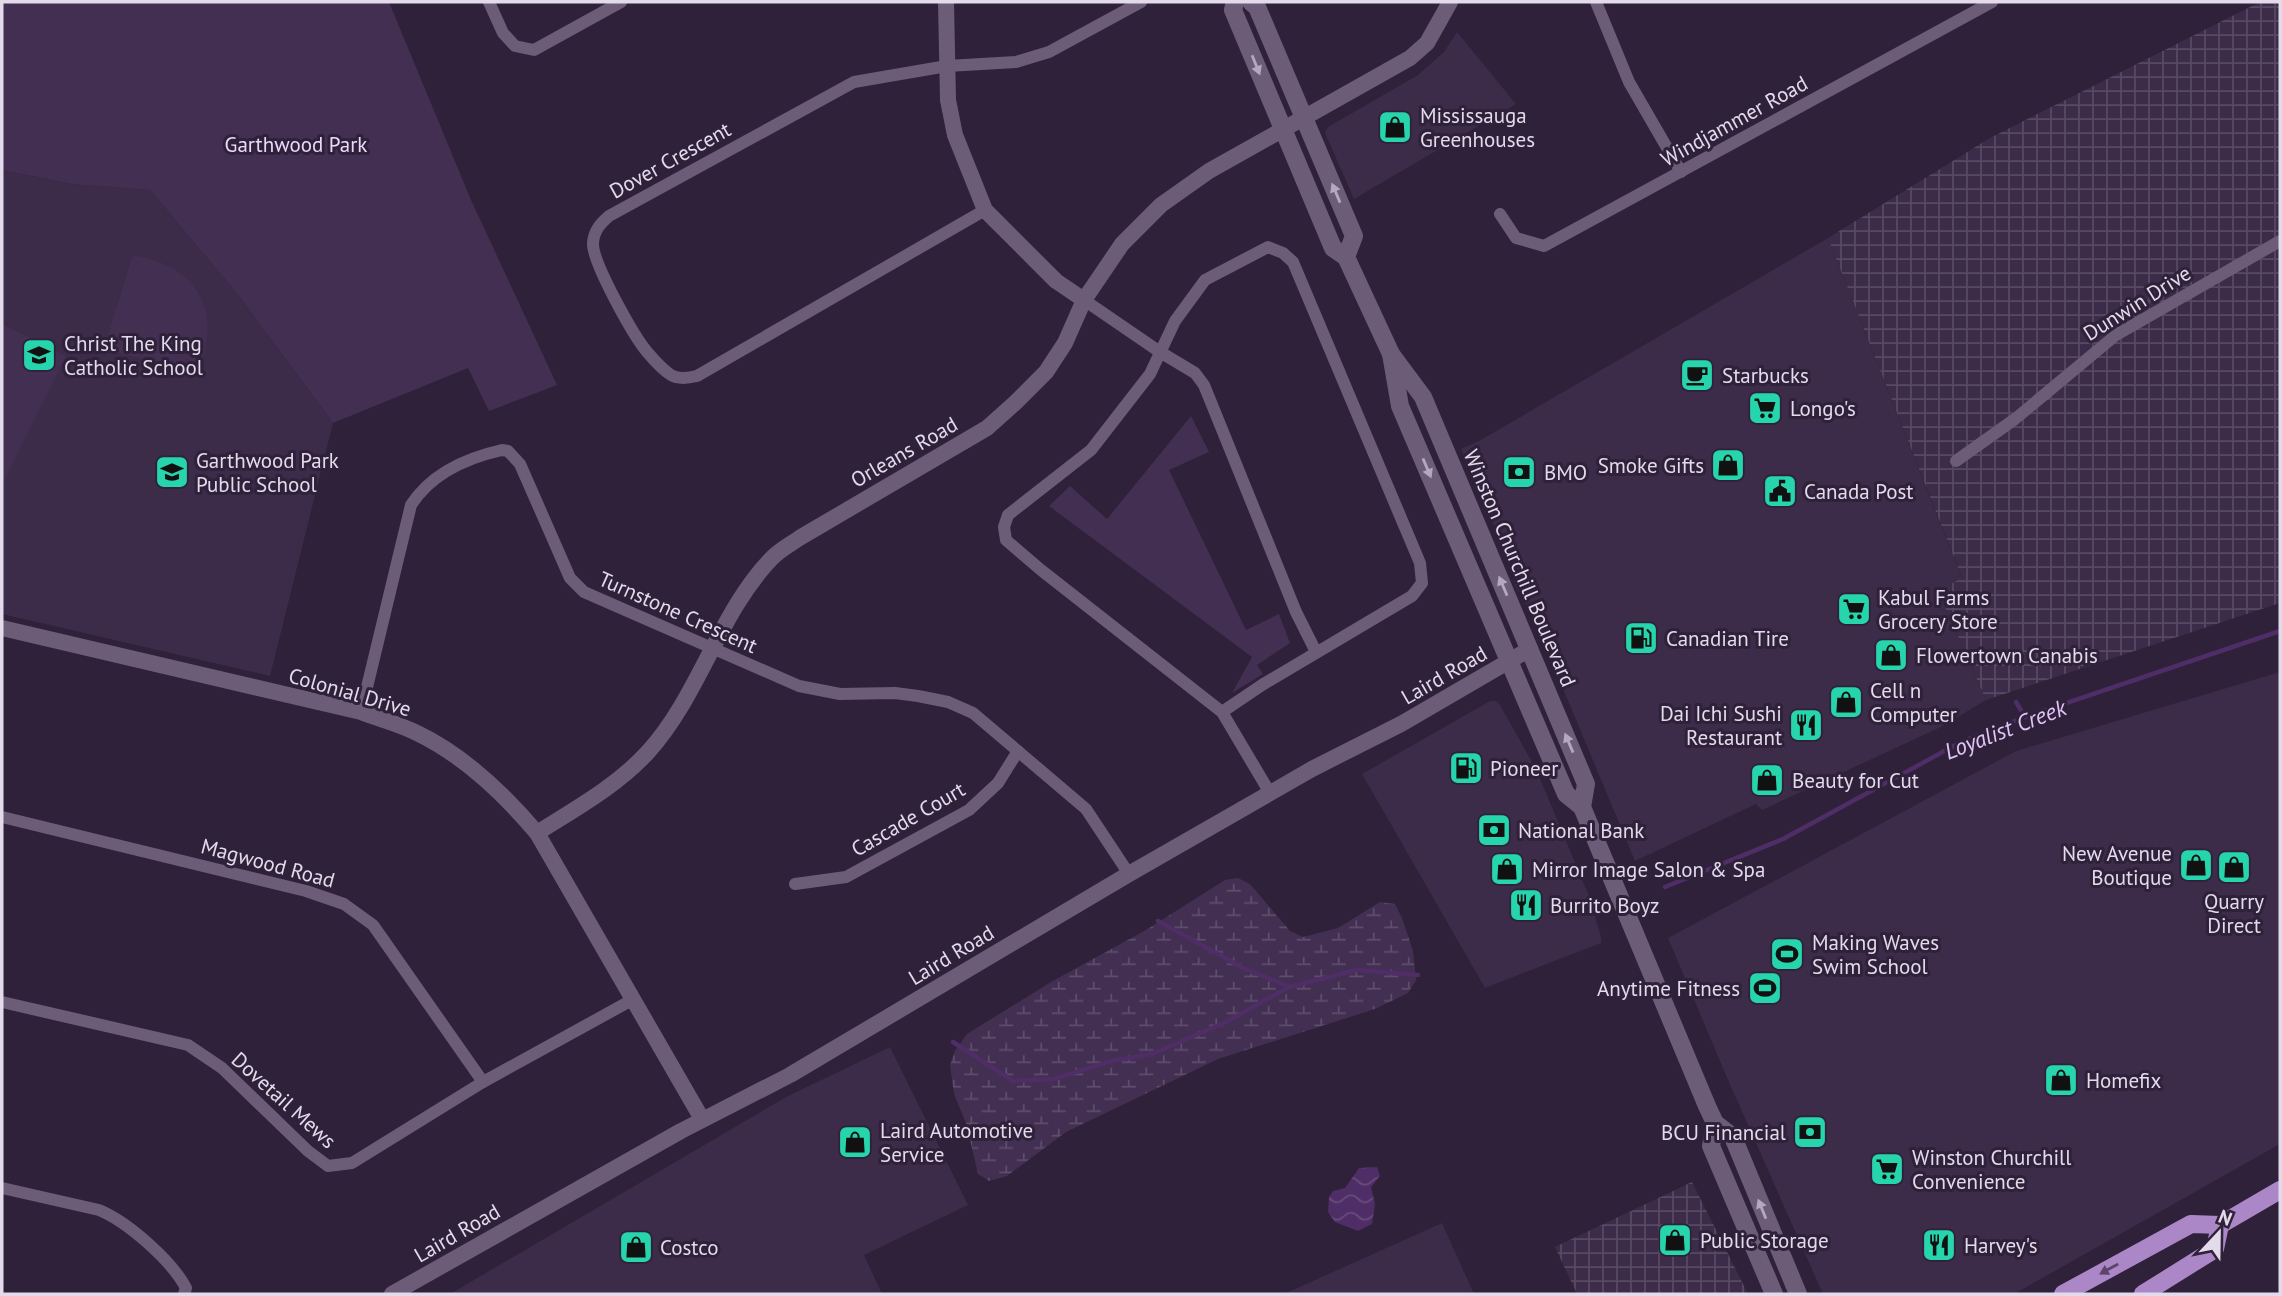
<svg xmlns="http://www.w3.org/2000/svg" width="2282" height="1296" viewBox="0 0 2282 1296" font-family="'PT Sans',sans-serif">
<defs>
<pattern id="industrial-grid" width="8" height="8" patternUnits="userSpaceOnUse" patternTransform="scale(1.75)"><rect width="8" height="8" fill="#3c2b49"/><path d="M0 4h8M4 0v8" fill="none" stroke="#584963"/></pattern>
<pattern id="wetland-marsh" width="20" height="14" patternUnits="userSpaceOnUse" patternTransform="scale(1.75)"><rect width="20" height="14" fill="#432f52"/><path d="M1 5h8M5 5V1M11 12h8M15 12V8" fill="none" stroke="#5e4d6b"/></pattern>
<pattern id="water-waves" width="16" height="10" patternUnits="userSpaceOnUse" patternTransform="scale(1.75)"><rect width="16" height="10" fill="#4f2d66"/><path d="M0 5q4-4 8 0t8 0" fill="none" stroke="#684b7c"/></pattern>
</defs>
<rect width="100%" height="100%" fill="#2f2139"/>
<g fill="#3c2b49">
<path d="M1457 32 1516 104 1354 199 1325 133 1328 127 1418 75 1444 52Z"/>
<path d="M2 170 71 184 150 190 239 296 333 423 270 676 2 614Z"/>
<path d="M1828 238 1962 579 1938 591 1986 700 1943 726 1762 810 1756 804 1635 861 1533 617 1515 586 1510 563 1461 449 1479 441Z"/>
<path d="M2280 672V1144L2014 1294H1823L1728 1080 1668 938 2016 751Z"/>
<path d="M1490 701H1496L1500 705 1536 769 1589 896 1601 937V943L1485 988 1362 774Z"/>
<path d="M890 1047 968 1205 864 1255 882 1294H450L786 1097Z"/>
<path d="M1442 1223 1474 1294H1284Z"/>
</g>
<g fill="url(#industrial-grid)">
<path d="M2260 2H2280V603L1986 700 1938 591 1962 578 1828 238 1990 138Z"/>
<path d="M1692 1182 1748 1294H1577L1555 1247Z"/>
</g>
<g fill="#432f52">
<path d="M2 2H389L471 200 557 385 489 411 468 368 333 423 239 296 150 190 71 184 2 170Z"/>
<path d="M133 255C198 266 223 311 198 372L114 352 106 341Z"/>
<path d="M2 324 66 356 2 485Z"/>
<path d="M1191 416 1209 452 1169 470 1246 630 1279 614 1290 643 1257 665 1263 674 1232 693 1252 657 1049 506 1070 486 1107 519Z"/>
</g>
<path fill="url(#wetland-marsh)" d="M1238 878 1250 884 1290 931 1303 937 1338 928 1380 902 1395 904 1402 918 1413 951 1416 980 1408 993 1375 1009 1218 1059 1066 1132 1007 1176 989 1181 978 1174 966 1123 954 1094 950 1065 955 1051 967 1034 1051 982 1146 930 1225 880Z"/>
<path fill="url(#water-waves)" d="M1377 1167 1380 1176 1371 1187 1375 1204 1372 1224 1358 1231 1335 1222 1328 1212 1329 1197 1333 1191 1345 1188 1359 1168Z"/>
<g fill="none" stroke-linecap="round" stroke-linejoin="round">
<g stroke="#4f2d66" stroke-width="4.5">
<path d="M2016 702 2025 717"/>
<path d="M1665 887 1783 839 1961 742 2025 717 2280 631"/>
<path d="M1158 921 1243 968 1288 986"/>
<path d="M953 1042 1013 1081 1054 1079 1111 1061 1152 1054 1226 1022 1289 987 1357 970 1418 975"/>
</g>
<g stroke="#6c5c78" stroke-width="12">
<path d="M489 2 503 33 515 46 534 50 621 2"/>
<path d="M1596 2 1629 82 1681 172"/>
<path d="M985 210 697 376C689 378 679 380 671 375 663 370 654 360 648 353 634 337 592 262 593 243 594 230 601 223 609 216L854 82 947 66 1016 62 1049 52 1141 2"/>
<path d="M1500 214 1516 238 1544 246 1992 2"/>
<path d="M1084 300 1160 352 1195 373 1204 385 1296 612 1316 652"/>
<path d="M1956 461 2015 419 2116 335 2280 241"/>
<path d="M361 712 411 505C431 474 466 458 502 450L508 451 520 464 570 578 584 592 799 686 840 694 895 693 918 696 948 702 973 713 1086 809 1129 874"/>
<path d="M1222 712 1262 685 1412 596 1422 583 1420 563 1293 262 1283 253 1268 247 1205 280 1175 321 1150 374 1091 450 1008 515 1004 527 1006 540 1041 570 1222 712 1270 793"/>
<path d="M2 817 306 891 344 904 373 925 483 1082"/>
<path d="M795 884 846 877 969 810 998 783 1018 751"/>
<path d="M2 1002 188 1045 222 1068 308 1151 328 1166 352 1163 483 1082 632 1000"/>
<path d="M2 1188 99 1210C128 1222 172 1261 186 1288L184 1294"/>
</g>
<g stroke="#6c5c78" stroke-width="16">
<path d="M946 2 948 100 955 135 985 210 1056 281 1084 300"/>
<path d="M2 628 361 712C379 719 399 724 417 733 463 755 504 794 537 833L702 1119"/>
<path d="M537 833C575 809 617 786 648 752 699 696 719 613 771 559 779 550 791 544 801 537L987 428 1015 403 1046 372 1065 343 1084 300 1122 244 1161 205 1209 171 1410 58 1427 43 1450 2"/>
<path d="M392 1294 681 1131 790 1075 1129 874 1312 769 1401 724 1530 649"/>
</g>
<g stroke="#6c5c78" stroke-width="18">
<path d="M1235 2 1233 10 1333 248 1346 257 1391 354 1423 397 1586 784 1582 807"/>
<path d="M1251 2 1257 7 1354 236 1346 257"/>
<path d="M1391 354 1400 406 1566 794 1582 807 1707 1106 1715 1123 1733 1137 1798 1294"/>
<path d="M1715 1123 1711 1146 1774 1294"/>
</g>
<g stroke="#ac87c7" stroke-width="18">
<path d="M2063 1294 2191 1224 2220 1225 2280 1190"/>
<path d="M2143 1294 2215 1249 2220 1225"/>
</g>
</g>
<defs><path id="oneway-solid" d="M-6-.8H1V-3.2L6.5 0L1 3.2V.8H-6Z" transform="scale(1.75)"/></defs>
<g fill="#b3a8bd">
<use href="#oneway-solid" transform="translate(1256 65) rotate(68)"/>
<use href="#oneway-solid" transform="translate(1336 193) rotate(-113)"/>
<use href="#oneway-solid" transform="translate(1427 468) rotate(67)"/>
<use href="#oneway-solid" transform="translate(1503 586) rotate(-113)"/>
<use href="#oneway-solid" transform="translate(1569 743) rotate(-113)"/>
<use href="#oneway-solid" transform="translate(1762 1209) rotate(-112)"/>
</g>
<use fill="#5b456b" href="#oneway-solid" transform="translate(2109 1269) rotate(151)"/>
<defs>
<g id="shop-square" transform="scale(1.75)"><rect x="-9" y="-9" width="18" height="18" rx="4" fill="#27d5ad" stroke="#2f2139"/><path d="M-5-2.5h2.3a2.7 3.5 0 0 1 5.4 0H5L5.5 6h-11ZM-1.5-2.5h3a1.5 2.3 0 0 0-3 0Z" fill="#111"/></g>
<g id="school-square" transform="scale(1.75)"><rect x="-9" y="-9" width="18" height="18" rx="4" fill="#27d5ad" stroke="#2f2139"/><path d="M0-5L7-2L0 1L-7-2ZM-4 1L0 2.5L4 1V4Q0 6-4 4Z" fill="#111"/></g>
<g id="cafe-square" transform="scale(1.75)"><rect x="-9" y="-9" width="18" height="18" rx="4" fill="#27d5ad" stroke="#2f2139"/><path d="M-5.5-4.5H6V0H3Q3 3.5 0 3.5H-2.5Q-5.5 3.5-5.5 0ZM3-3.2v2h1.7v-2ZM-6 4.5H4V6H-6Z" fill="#111"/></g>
<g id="supermarket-square" transform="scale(1.75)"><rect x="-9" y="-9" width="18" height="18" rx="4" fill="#27d5ad" stroke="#2f2139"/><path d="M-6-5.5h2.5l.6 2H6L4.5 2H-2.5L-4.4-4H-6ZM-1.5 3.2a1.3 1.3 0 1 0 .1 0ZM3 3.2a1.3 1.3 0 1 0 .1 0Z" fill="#111"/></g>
<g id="bank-square" transform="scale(1.75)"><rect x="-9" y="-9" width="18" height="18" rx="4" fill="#27d5ad" stroke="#2f2139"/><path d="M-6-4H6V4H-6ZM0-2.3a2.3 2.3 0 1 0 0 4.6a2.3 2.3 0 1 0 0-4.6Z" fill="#111"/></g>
<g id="civic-square" transform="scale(1.75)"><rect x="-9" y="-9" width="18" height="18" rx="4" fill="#27d5ad" stroke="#2f2139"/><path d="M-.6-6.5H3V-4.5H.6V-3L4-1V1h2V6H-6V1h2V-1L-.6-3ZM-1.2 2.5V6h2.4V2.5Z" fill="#111"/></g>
<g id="fuel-square" transform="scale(1.75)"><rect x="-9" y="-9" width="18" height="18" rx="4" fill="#27d5ad" stroke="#2f2139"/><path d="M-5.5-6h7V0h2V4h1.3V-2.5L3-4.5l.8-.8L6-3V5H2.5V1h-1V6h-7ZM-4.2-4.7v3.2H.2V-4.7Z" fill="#111"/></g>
<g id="restaurant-square" transform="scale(1.75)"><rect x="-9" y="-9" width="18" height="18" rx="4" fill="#27d5ad" stroke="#2f2139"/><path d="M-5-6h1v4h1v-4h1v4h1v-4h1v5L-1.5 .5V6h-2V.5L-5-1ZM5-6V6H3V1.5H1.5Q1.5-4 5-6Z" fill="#111"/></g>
<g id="stadium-square" transform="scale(1.75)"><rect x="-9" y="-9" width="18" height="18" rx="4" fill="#27d5ad" stroke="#2f2139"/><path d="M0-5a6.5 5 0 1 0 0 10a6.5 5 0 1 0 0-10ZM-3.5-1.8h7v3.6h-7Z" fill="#111"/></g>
</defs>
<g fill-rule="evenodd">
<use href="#shop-square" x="1395" y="127"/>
<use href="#school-square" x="39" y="355"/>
<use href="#cafe-square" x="1697" y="375"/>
<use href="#supermarket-square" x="1765" y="408"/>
<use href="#shop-square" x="1728" y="465"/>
<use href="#school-square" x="172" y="472"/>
<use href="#bank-square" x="1519" y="472"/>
<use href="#civic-square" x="1780" y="491"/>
<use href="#supermarket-square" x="1854" y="609"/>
<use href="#fuel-square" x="1641" y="638"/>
<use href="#shop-square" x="1891" y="655"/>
<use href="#shop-square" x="1846" y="702"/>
<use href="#restaurant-square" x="1806" y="725"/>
<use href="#fuel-square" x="1466" y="768"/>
<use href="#shop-square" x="1767" y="780"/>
<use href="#bank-square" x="1494" y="830"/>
<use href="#shop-square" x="2196" y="865"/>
<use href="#shop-square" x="2234" y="867"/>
<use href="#shop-square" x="1507" y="869"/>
<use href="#restaurant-square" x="1526" y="905"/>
<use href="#stadium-square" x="1787" y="954"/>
<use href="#stadium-square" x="1765" y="988"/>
<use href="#shop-square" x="2061" y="1080"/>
<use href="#bank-square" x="1810" y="1132"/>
<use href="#shop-square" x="855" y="1142"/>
<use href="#supermarket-square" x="1887" y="1169"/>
<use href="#shop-square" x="1675" y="1240"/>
<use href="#restaurant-square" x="1939" y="1245"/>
<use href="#shop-square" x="636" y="1247"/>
</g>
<g text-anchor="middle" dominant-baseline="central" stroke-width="6" stroke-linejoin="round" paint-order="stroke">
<g font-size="21" fill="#e3daeb" stroke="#2f2139" text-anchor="start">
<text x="1420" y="115">Mississauga<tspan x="1420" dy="24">Greenhouses</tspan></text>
<text x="64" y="343">Christ The King<tspan x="64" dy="24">Catholic School</tspan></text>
<text x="1722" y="375">Starbucks</text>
<text x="1790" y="408">Longo's</text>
<text x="196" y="460">Garthwood Park<tspan x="196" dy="24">Public School</tspan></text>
<text x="1704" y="465" text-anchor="end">Smoke Gifts</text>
<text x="1544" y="472">BMO</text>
<text x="1804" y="491">Canada Post</text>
<text x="1878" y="597">Kabul Farms<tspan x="1878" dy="24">Grocery Store</tspan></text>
<text x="1666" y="638">Canadian Tire</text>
<text x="1916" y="655">Flowertown Canabis</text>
<text x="1870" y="690">Cell n<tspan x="1870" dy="24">Computer</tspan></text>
<text x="1782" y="713" text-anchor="end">Dai Ichi Sushi<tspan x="1782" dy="24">Restaurant</tspan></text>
<text x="1490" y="768">Pioneer</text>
<text x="1792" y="780">Beauty for Cut</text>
<text x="1518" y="830">National Bank</text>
<text x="2172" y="853" text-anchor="end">New Avenue<tspan x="2172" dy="24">Boutique</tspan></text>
<text x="1532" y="869">Mirror Image Salon &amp; Spa</text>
<text x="2234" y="901" text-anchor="middle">Quarry<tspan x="2234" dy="24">Direct</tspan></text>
<text x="1550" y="905">Burrito Boyz</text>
<text x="1812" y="942">Making Waves<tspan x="1812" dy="24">Swim School</tspan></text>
<text x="1740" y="988" text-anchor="end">Anytime Fitness</text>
<text x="2086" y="1080">Homefix</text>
<text x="880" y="1130">Laird Automotive<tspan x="880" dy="24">Service</tspan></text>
<text x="1786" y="1132" text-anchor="end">BCU Financial</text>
<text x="1912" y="1157">Winston Churchill<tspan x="1912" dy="24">Convenience</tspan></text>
<text x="1700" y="1240">Public Storage</text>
<text x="1964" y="1245">Harvey's</text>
<text x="660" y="1247">Costco</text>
</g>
<g font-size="21" fill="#e3daeb" stroke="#2f2139">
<text transform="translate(1734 121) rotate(-29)">Windjammer Road</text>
<text transform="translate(670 160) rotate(-29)">Dover Crescent</text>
<text transform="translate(2137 303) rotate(-32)">Dunwin Drive</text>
<text transform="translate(904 452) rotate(-30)">Orleans Road</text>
<text transform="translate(1520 568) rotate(67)">Winston Churchill Boulevard</text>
<text transform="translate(678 612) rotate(24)">Turnstone Crescent</text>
<text transform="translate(1444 675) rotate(-30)">Laird Road</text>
<text transform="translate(350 692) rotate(16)">Colonial Drive</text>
<text transform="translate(908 819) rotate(-30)">Cascade Court</text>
<text transform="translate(268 863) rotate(15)">Magwood Road</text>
<text transform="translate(951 955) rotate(-31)">Laird Road</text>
<text transform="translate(284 1100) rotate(42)">Dovetail Mews</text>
<text transform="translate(457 1233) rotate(-30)">Laird Road</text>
</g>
<g font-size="21" fill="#ebd7fb" stroke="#2f2139">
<text x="296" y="144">Garthwood Park</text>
</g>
<g font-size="23" font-style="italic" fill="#e2c4f9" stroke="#2f2139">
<text transform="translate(2005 729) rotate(-21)">Loyalist Creek</text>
</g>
</g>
<rect width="2282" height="1296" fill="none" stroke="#e3daeb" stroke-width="7"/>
<g transform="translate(2219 1233) rotate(22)" stroke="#2f2139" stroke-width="5" paint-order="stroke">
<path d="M0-5L12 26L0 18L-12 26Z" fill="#e3daeb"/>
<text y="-10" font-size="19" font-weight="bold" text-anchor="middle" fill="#e3daeb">N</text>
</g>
</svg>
